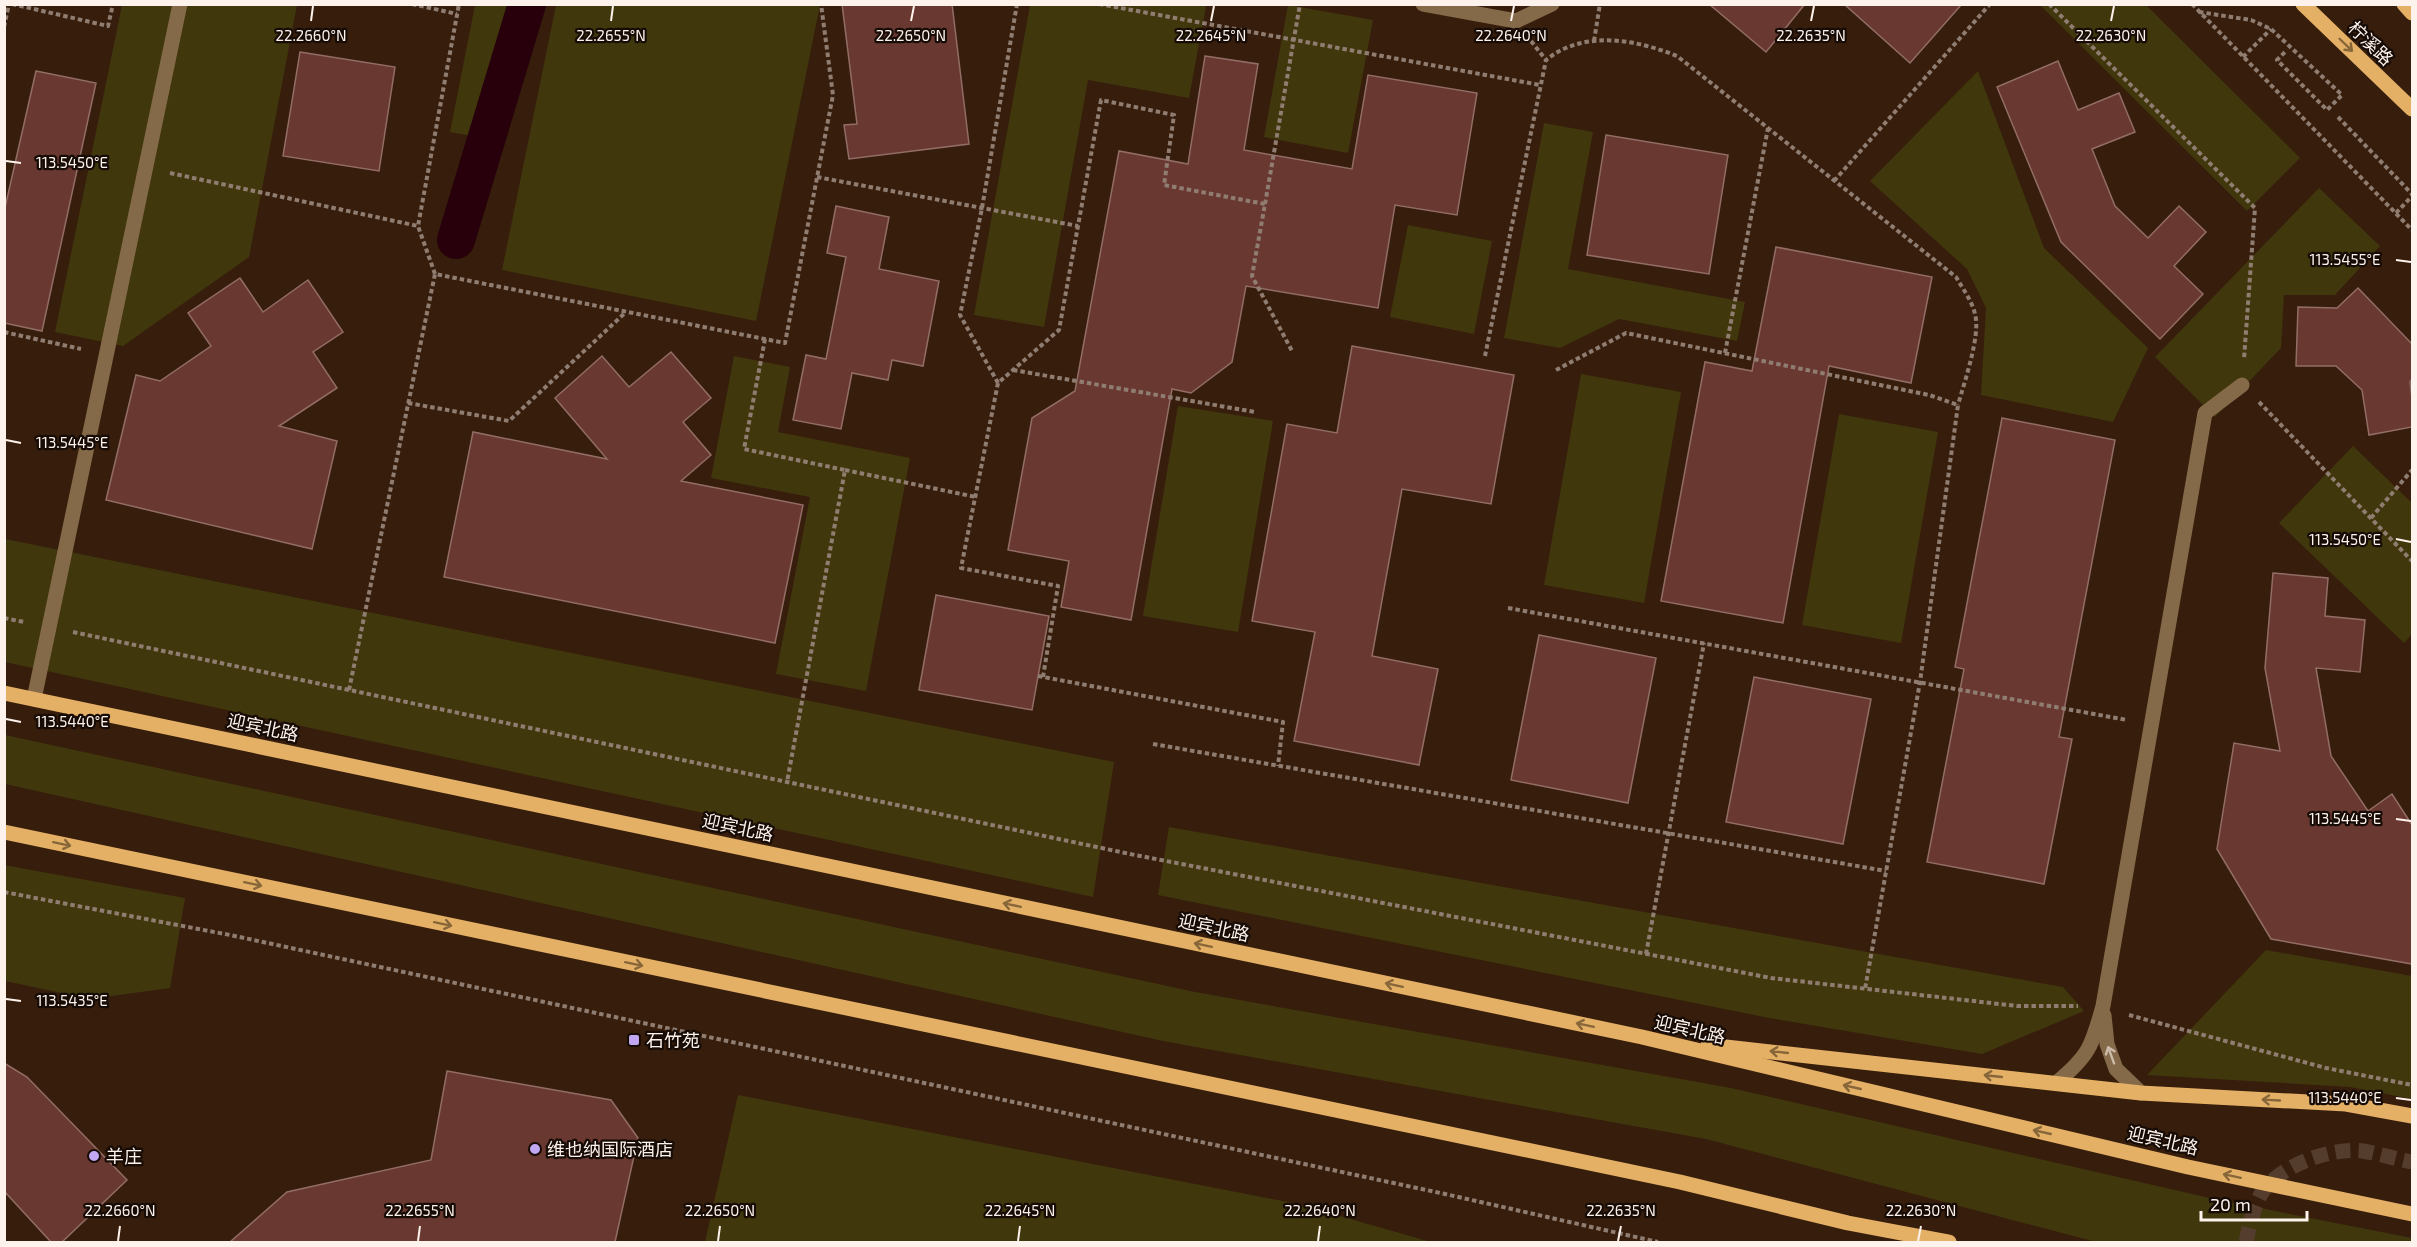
<svg xmlns="http://www.w3.org/2000/svg" width="2417" height="1247" viewBox="0 0 2417 1247" font-family="'Exo 2','Noto Sans SC',sans-serif">
<rect width="100%" height="100%" fill="#371d0c"/>
<g fill="#40370d">
<path d="M1199 4 1206 6 1189 98 1088 80 1044 327 974 315 1030 5Z"/>
<path d="M122 5H297L249 257 123 346 55 332Z"/>
<path d="M475 5H511L472 136 450 132Z"/>
<path d="M556 5H820L756 321 502 270Z"/>
<path d="M1288 5 1373 20 1348 153 1264 137Z"/>
<path d="M2042 5H2146L2300 158 2247 211 2041 6Z"/>
<path d="M1978 71 2044 248 2148 348 2113 422 1981 395 1986 308 1967 269 1870 181Z"/>
<path d="M1544 123 1593 132 1568 269 1745 302 1737 341 1619 319 1560 348 1504 338Z"/>
<path d="M2319 188 2380 246 2335 295H2284L2281 348 2215 417 2155 357Z"/>
<path d="M1408 225 1492 241 1474 334 1390 317Z"/>
<path d="M734 356 790 367 778 432 910 458 866 691 776 674 810 497 711 478Z"/>
<path d="M1581 374 1681 392 1644 603 1544 585Z"/>
<path d="M1178 406 1273 421 1238 632 1143 616Z"/>
<path d="M1839 414 1938 432 1901 643 1802 625Z"/>
<path d="M2353 446 2412 503V634L2404 643 2279 523Z"/>
<path d="M5 539 1114 762 1093 897 5 662Z"/>
<path d="M5 735 1195 992 1731 1088 2214 1199 2412 1238V1242H2096L1706 1139 1163 1041 5 784Z"/>
<path d="M1169 827 2063 987 2084 1011 1982 1054 1764 1017 1158 895Z"/>
<path d="M4 865 185 898 170 988 90 999 5 981Z"/>
<path d="M2266 950 2412 976V1099L2350 1087 2147 1075Z"/>
<path d="M738 1095 1298 1204 1431 1242H705Z"/>
</g>
<g fill="none" stroke-linecap="round" stroke-linejoin="round">
<path stroke="#27000b" stroke-width="38" d="M456 240 527 4"/>
</g>
<g fill="#693831" stroke="#926d66" stroke-width="1.5">
<path d="M842 4H952L969 144 849 159 844 125 857 124Z"/>
<path d="M1709 4H1805L1766 52Z"/>
<path d="M1844 4H1962L1910 63Z"/>
<path d="M300 52 395 67 379 171 283 156Z"/>
<path d="M1205 56 1258 64 1244 150 1352 169 1368 75 1477 93 1457 215 1395 205 1378 308 1246 286 1232 362 1191 393 1172 389 1131 620 1061 607 1069 561 1008 550 1032 418 1075 391 1119 151 1188 164Z"/>
<path d="M2058 61 2078 110 2119 93 2135 132 2092 149 2115 206 2148 238 2179 206 2206 232 2174 266 2203 294 2160 339 2061 242 1997 87Z"/>
<path d="M36 71 96 83 42 331 4 323V212Z"/>
<path d="M1606 135 1728 155 1709 274 1587 255Z"/>
<path d="M836 206 889 217 879 269 939 281 923 366 892 360 888 380 852 373 841 429 793 420 806 355 826 359 846 257 827 253Z"/>
<path d="M1776 247 1932 277 1911 383 1829 366 1783 623 1661 601 1705 362 1752 371Z"/>
<path d="M240 278 263 312 308 280 343 332 313 352 337 388 279 426 337 441 312 549 106 500 136 375 160 381 211 346 188 313Z"/>
<path d="M2358 288 2412 344V379L2410 382 2412 398V427L2369 435 2362 390 2336 366H2296L2298 307 2337 308Z"/>
<path d="M1352 346 1514 375 1491 504 1402 489 1372 656 1438 669 1419 765 1294 741 1315 632 1252 621 1287 424 1337 433Z"/>
<path d="M671 352 711 398 683 422 711 455 681 481 803 505 775 643 444 577 473 432 607 459 555 398 602 356 629 387Z"/>
<path d="M2002 418 2115 440 2059 737 2072 739 2044 884 1927 862 1964 669 1955 667Z"/>
<path d="M2273 573 2328 578 2325 616 2365 620 2360 672 2316 668 2331 756 2368 811 2392 794 2412 825V964L2271 939 2217 849 2234 743 2280 751 2265 668Z"/>
<path d="M936 595 1049 616 1032 710 919 690Z"/>
<path d="M1539 635 1656 658 1628 803 1511 780Z"/>
<path d="M1754 677 1871 699 1843 844 1726 822Z"/>
<path d="M4 1063 27 1077 127 1180 62 1242H51L4 1191Z"/>
<path d="M447 1071 611 1100 638 1138 615 1242H230L287 1192 431 1160Z"/>
</g>
<g fill="none" stroke-linecap="round" stroke-linejoin="round">
<path stroke="#553d2e" stroke-width="15" stroke-dasharray="15 8" stroke-linecap="butt" d="M2246 1242C2249 1227 2253 1209 2261 1194 2278 1166 2331 1147 2363 1151 2380 1154 2396 1159 2412 1162"/>
<g stroke="#907d71" stroke-width="4" stroke-dasharray="4.5 3" stroke-linecap="butt">
<path d="M12 4 108 26 113 4"/>
<path d="M412 4 457 14"/>
<path d="M1099 4 1540 85"/>
<path d="M2049 4 2255 208 2244 359"/>
<path d="M2192 4 2412 230"/>
<path d="M2199 12 2251 20 2271 29 2342 95 2327 110 2277 60 2285 52"/>
<path d="M4 27 9 4"/>
<path d="M1531 41 1546 60"/>
<path d="M1594 41 1600 4"/>
<path d="M2243 57 2271 29"/>
<path d="M2338 117 2412 194"/>
<path d="M170 173 418 226"/>
<path d="M817 177 1078 226"/>
<path d="M1834 181 1990 4"/>
<path d="M1265 204 1300 4"/>
<path d="M2396 213 2412 196"/>
<path d="M435 274 418 226 459 4"/>
<path d="M4 332 81 349"/>
<path d="M765 339 744 449 845 470 787 782"/>
<path d="M1725 353 1768 128"/>
<path d="M1485 356 1546 60C1583 30 1635 39 1677 56L1956 277C1963 289 1972 301 1975 314 1981 335 1964 383 1958 405"/>
<path d="M1013 370 1255 412"/>
<path d="M1556 370 1626 333 1929 395 1958 405 1920 682 1865 989"/>
<path d="M998 383 960 315 982 208 1017 4"/>
<path d="M2259 402 2412 561"/>
<path d="M408 403 509 421 626 312"/>
<path d="M845 470 976 497"/>
<path d="M2371 518 2412 470"/>
<path d="M1508 608 2127 720"/>
<path d="M4 618 24 622"/>
<path d="M73 632 1130 854 1771 978 2017 1006H2078"/>
<path d="M1038 676 1283 722 1278 766"/>
<path d="M1043 677 1058 586 961 568 998 383 1059 330 1101 100 1174 115 1164 185 1265 204 1252 276 1292 351"/>
<path d="M349 690 435 274 785 343 833 95 821 4"/>
<path d="M1153 744 1886 871"/>
<path d="M4 892 230 935 1445 1194 1658 1242"/>
<path d="M1646 954 1704 643"/>
<path d="M2129 1015 2326 1068 2412 1085"/>
</g>
<g stroke="#846a48" stroke-width="15">
<path d="M1423 4 1516 21 1552 4"/>
<path d="M34 699 180 4"/>
<path d="M2104 1015 2107 1044 2116 1069 2141 1093"/>
<path d="M2056 1083C2089 1056 2092 1046 2103 1006L2205 413 2242 385"/>
</g>
<g stroke="#e4b065" stroke-width="15">
<path d="M2303 4 2412 109"/>
<path d="M2404 4 2412 13"/>
<path d="M4 693 1642 1037 2188 1167 2412 1214"/>
<path d="M4 832 1680 1182 1848 1223 1949 1242"/>
<path d="M1708 1045 2141 1093 2346 1104 2412 1116"/>
</g>
</g>
<defs><path id="oneway-shaft" d="M-6 0H5M1.5-3L5.5 0L1.5 3" fill="none" stroke-width="1.6" stroke-linecap="round" stroke-linejoin="round" transform="scale(1.5)"/></defs>
<g stroke="#87663a">
<use href="#oneway-shaft" transform="translate(2346 45) rotate(44)"/>
<use href="#oneway-shaft" transform="translate(62 844) rotate(12)"/>
<use href="#oneway-shaft" transform="translate(253 884) rotate(12)"/>
<use href="#oneway-shaft" transform="translate(1012 905) rotate(-168)"/>
<use href="#oneway-shaft" transform="translate(443 924) rotate(12)"/>
<use href="#oneway-shaft" transform="translate(1203 945) rotate(-168)"/>
<use href="#oneway-shaft" transform="translate(634 964) rotate(12)"/>
<use href="#oneway-shaft" transform="translate(1394 985) rotate(-168)"/>
<use href="#oneway-shaft" transform="translate(1585 1025) rotate(-168)"/>
<use href="#oneway-shaft" transform="translate(1779 1052) rotate(-174)"/>
<use href="#oneway-shaft" transform="translate(1993 1076) rotate(-174)"/>
<use href="#oneway-shaft" transform="translate(1852 1087) rotate(-167)"/>
<use href="#oneway-shaft" transform="translate(2271 1100) rotate(-177)"/>
<use href="#oneway-shaft" transform="translate(2042 1132) rotate(-167)"/>
<use href="#oneway-shaft" transform="translate(2232 1176) rotate(-168)"/>
</g>
<use stroke="#cdbcaa" href="#oneway-shaft" transform="translate(2111 1055) rotate(-110)"/>
<path fill="none" stroke="#fdf2ec" stroke-width="2" d="M311 21 313 6M611 21 613 6M911 21 914 6M1211 21 1214 6M1511 21 1514 6M1811 21 1814 6M2111 21 2114 6M6 161 21 163M2396 260 2411 262M6 440 21 443M2396 539 2411 542M6 719 21 722M2396 819 2411 821M6 999 21 1001M2396 1098 2411 1100M118 1241 120 1226M418 1241 420 1226M718 1241 720 1226M1018 1241 1020 1226M1318 1241 1320 1226M1618 1241 1621 1226M1918 1241 1921 1226"/>
<g fill="#c2a8f3" stroke="#160b05" stroke-width="2">
<rect x="628" y="1034" width="12" height="12" rx="3"/>
<circle cx="535" cy="1149" r="6"/>
<circle cx="94" cy="1156" r="6"/>
</g>
<g text-anchor="middle" dominant-baseline="central" stroke-width="4.5" stroke-linejoin="round" paint-order="stroke">
<g font-size="18" fill="#fdf2ec" stroke="#160b05">
<text transform="translate(2371 43) rotate(44)">柠溪路</text>
<text transform="translate(263 727) rotate(12)">迎宾北路</text>
<text transform="translate(738 827) rotate(12)">迎宾北路</text>
<text transform="translate(1214 927) rotate(12)">迎宾北路</text>
<text transform="translate(1690 1029) rotate(13)">迎宾北路</text>
<text transform="translate(2163 1140) rotate(13)">迎宾北路</text>
</g>
<g font-size="18" fill="#fdf2ec" stroke="#160b05" text-anchor="start">
<text x="646" y="1040">石竹苑</text>
<text x="547" y="1149">维也纳国际酒店</text>
<text x="106" y="1156">羊庄</text>
</g>
</g>
<g font-size="15" text-anchor="middle" fill="#fdf2ec" stroke="#160b05" stroke-width="4.5" stroke-linejoin="round" paint-order="stroke">
<text x="311" y="41">22.2660°N</text>
<text x="611" y="41">22.2655°N</text>
<text x="911" y="41">22.2650°N</text>
<text x="1211" y="41">22.2645°N</text>
<text x="1511" y="41">22.2640°N</text>
<text x="1811" y="41">22.2635°N</text>
<text x="2111" y="41">22.2630°N</text>
<text x="72" y="168">113.5450°E</text>
<text x="2345" y="265">113.5455°E</text>
<text x="72" y="448">113.5445°E</text>
<text x="2345" y="545">113.5450°E</text>
<text x="72" y="727">113.5440°E</text>
<text x="2345" y="824">113.5445°E</text>
<text x="72" y="1006">113.5435°E</text>
<text x="2345" y="1103">113.5440°E</text>
<text x="120" y="1216">22.2660°N</text>
<text x="420" y="1216">22.2655°N</text>
<text x="720" y="1216">22.2650°N</text>
<text x="1020" y="1216">22.2645°N</text>
<text x="1320" y="1216">22.2640°N</text>
<text x="1621" y="1216">22.2635°N</text>
<text x="1921" y="1216">22.2630°N</text>
</g>
<rect width="2417" height="1247" fill="none" stroke="#fdf2ec" stroke-width="12"/>
<path d="M2201 1211v9h106v-9" fill="none" stroke="#fdf2ec" stroke-width="3"/>
<text x="2210" y="1211" font-size="18" fill="#fdf2ec" stroke="#160b05" stroke-width="4.5" paint-order="stroke">20 m</text>
</svg>
